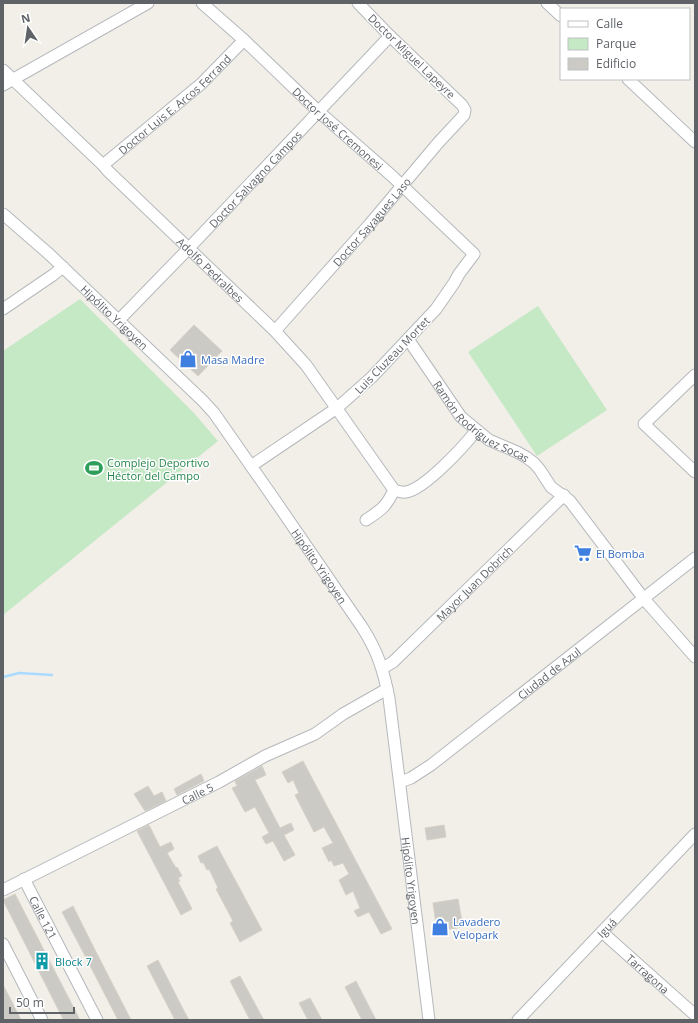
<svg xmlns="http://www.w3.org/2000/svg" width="698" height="1023" viewBox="0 0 698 1023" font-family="'Open Sans',sans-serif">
<rect width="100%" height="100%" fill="#f1efe8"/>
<g fill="#c5e8c5">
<path d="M80 299 193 412 218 441 3 615V351Z"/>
<path d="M538 306 607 410 537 456 468 352Z"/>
</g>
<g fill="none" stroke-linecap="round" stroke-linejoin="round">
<path stroke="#aadaff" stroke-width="2.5" d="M3 677 19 673 52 675"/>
</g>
<g fill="#cccac5" stroke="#d6d1c6">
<path d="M194 325 222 351 198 376 170 350Z"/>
<path d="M303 761 392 929 381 934 369 912 358 917 354 911 360 908 353 891 346 895 339 880 349 874 343 863 334 866 331 860 329 862 322 848 333 843 324 827 314 832 295 795 299 793 293 780 288 783 282 772Z"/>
<path d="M262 766 266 775 255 780 280 828 291 823 294 830 284 835 295 855 284 861 273 841 266 844 262 837 269 833 255 807 245 812 232 788 237 786 235 781Z"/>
<path d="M201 774 204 781 177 795 174 789Z"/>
<path d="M148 786 154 796 162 792 166 801 145 811 134 794Z"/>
<path d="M149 825 160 847 171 842 174 849 167 853 176 868 177 867 182 876 178 878 180 881 178 882 192 909 181 915 137 831Z"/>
<path d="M444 825 446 837 427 840 425 828Z"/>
<path d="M217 846 262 930 240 942 230 923 233 921 216 889 218 888 209 869 207 870 203 862 201 863 198 856Z"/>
<path d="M15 894 80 1020H64L62 1017 3 900Z"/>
<path d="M458 899 463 927 437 931 433 903Z"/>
<path d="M73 906 93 946 131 1020H118L83 952 62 912Z"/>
<path d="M158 960 183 1009 189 1020H175L147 966Z"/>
<path d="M240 976 261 1015 264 1020H250L230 981Z"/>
<path d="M356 981 376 1020H362L345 987Z"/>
<path d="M3 985 13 1004 21 1020H5L3 1016Z"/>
<path d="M310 998 322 1020H308L299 1003Z"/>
</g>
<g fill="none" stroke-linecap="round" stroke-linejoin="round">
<g stroke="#b5b8bc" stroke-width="13">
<g id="minor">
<path id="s1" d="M202 3 244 40 318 111 392 176 474 254 459 274 454 283 436 309 372 377 337 408 251 466"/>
<path d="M547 3 561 16"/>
<path id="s2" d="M3 70 103 165 108 171 275 331 306 365 394 490"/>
<path d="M628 79 695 142"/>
<path d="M3 85 148 3"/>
<path id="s3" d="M103 165 201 84 244 40"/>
<path id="s4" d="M3 214 49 254 203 401 214 413 272 496 362 627C378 652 383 669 389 698L429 1020"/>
<path d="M3 309 53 275 63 267"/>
<path id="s5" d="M119 320 189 248 390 36"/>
<path id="s6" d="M275 331 369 225 438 143 464 115 465 110 462 105 390 36 358 3"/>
<path id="s7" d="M408 339 461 417 489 440 517 452 526 457 534 463 540 470 551 487 570 501 644 599 695 657"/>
<path d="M695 375 644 424 695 472"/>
<path d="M394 490C398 491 402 493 406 492 425 489 464 446 476 431"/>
<path d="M366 520C381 510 386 507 394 490"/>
<path id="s8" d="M383 668 393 662 564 495"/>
<path id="s9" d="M400 782 411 778 431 765 695 558"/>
<path id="s10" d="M24 879 97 1020"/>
<path id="s11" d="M3 890 219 782 265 756 315 734 343 714 387 689"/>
<path id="s12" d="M602 932 695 1015"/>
<path d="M3 944 42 1020"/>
<path id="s13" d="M518 1020 695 834"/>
</g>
</g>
<use href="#minor" stroke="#fff" stroke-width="11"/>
</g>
<defs>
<g id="shop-bare" transform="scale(1.38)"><path d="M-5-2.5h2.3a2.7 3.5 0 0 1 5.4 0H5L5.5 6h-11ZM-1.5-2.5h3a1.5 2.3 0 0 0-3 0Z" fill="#3f7fe0" stroke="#fff" stroke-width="2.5" paint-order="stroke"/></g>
<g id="stadium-bare" transform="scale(1.38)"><path d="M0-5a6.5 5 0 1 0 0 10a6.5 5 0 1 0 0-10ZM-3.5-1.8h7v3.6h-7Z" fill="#2e9e5b" stroke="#fff" stroke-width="2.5" paint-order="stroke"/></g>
<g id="supermarket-bare" transform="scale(1.38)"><path d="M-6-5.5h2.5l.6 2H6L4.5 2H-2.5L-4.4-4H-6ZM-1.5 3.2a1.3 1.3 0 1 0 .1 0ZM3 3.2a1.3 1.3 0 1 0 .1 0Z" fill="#3f7fe0" stroke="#fff" stroke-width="2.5" paint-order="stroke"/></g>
<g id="building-bare" transform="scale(1.38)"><path d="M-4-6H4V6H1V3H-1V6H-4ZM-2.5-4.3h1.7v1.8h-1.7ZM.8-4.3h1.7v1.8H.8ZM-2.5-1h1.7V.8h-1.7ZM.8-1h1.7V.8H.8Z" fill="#0f9aa8" stroke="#fff" stroke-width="2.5" paint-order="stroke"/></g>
</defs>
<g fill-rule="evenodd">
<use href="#shop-bare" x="188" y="359"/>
<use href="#stadium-bare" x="94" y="468"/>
<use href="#supermarket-bare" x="583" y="553"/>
<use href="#shop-bare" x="440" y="927"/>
<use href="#building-bare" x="42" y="961"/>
</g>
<g text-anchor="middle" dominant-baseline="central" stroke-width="3" stroke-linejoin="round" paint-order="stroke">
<g font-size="11" fill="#5f6368" stroke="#fff">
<text transform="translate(412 56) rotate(44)">Doctor Miguel Lapeyre</text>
<text stroke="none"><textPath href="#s3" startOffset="94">Doctor Luis E. Arcos Ferrand</textPath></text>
<text stroke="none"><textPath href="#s1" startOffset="185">Doctor José Cremonesi</textPath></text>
<text stroke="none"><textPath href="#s5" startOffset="196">Doctor Salvagno Campos</textPath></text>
<text stroke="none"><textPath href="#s6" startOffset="146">Doctor Sayagues Laso</textPath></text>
<text stroke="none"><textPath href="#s2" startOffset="288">Adolfo Pedralbes</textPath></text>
<text stroke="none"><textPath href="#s4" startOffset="152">Hipólito Yrigoyen</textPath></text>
<text transform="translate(392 355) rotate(-46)">Luis Cluzeau Mortet</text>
<text stroke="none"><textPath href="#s7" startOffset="113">Ramón Rodríguez Socas</textPath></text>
<text stroke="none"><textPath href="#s4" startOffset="476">Hipólito Yrigoyen</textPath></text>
<text stroke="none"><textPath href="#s8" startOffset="125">Mayor Juan Dobrich</textPath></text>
<text stroke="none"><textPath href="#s9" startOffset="185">Ciudad de Azul</textPath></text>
<text stroke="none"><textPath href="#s11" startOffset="217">Calle 5</textPath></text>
<text stroke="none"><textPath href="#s4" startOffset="811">Hipólito Yrigoyen</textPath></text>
<text stroke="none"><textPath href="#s10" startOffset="43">Calle 121</textPath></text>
<text stroke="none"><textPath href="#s13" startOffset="128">Iguá</textPath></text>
<text stroke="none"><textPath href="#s12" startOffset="62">Tarragona</textPath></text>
</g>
<g font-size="11" fill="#366cbe" stroke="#fff" text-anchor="start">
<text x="201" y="359">Masa Madre</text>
<text x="596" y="553">El Bomba</text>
<text x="453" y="921">Lavadero<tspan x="453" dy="13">Velopark</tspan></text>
</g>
<g font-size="11" fill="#27864d" stroke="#fff" text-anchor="start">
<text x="107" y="462">Complejo Deportivo<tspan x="107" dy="13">Héctor del Campo</tspan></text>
</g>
<g font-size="11" fill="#0d838f" stroke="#fff" text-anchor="start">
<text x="55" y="961">Block 7</text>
</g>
</g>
<rect width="698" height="1023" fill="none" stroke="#5f6368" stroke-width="8"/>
<rect x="560" y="8" width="130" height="72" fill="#ffffff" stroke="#bfc1c3"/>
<rect x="568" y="21" width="20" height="6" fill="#ffffff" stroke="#bfc1c3"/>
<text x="596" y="28" font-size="12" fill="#5f6368">Calle</text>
<rect x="568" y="38" width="20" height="12" fill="#c5e8c5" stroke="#bfc1c3"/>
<text x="596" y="48" font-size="12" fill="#5f6368">Parque</text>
<rect x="568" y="58" width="20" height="12" fill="#cccac5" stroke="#bfc1c3"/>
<text x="596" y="68" font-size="12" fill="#5f6368">Edificio</text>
<g transform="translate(28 28) rotate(347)" stroke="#ffffff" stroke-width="3" paint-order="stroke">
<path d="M0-3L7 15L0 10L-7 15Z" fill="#5f6368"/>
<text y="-6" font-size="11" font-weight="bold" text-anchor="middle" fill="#5f6368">N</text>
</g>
<path d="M10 1007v6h64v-6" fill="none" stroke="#5f6368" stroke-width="2"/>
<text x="16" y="1007" font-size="12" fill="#5f6368" stroke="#ffffff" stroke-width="3" paint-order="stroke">50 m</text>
</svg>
